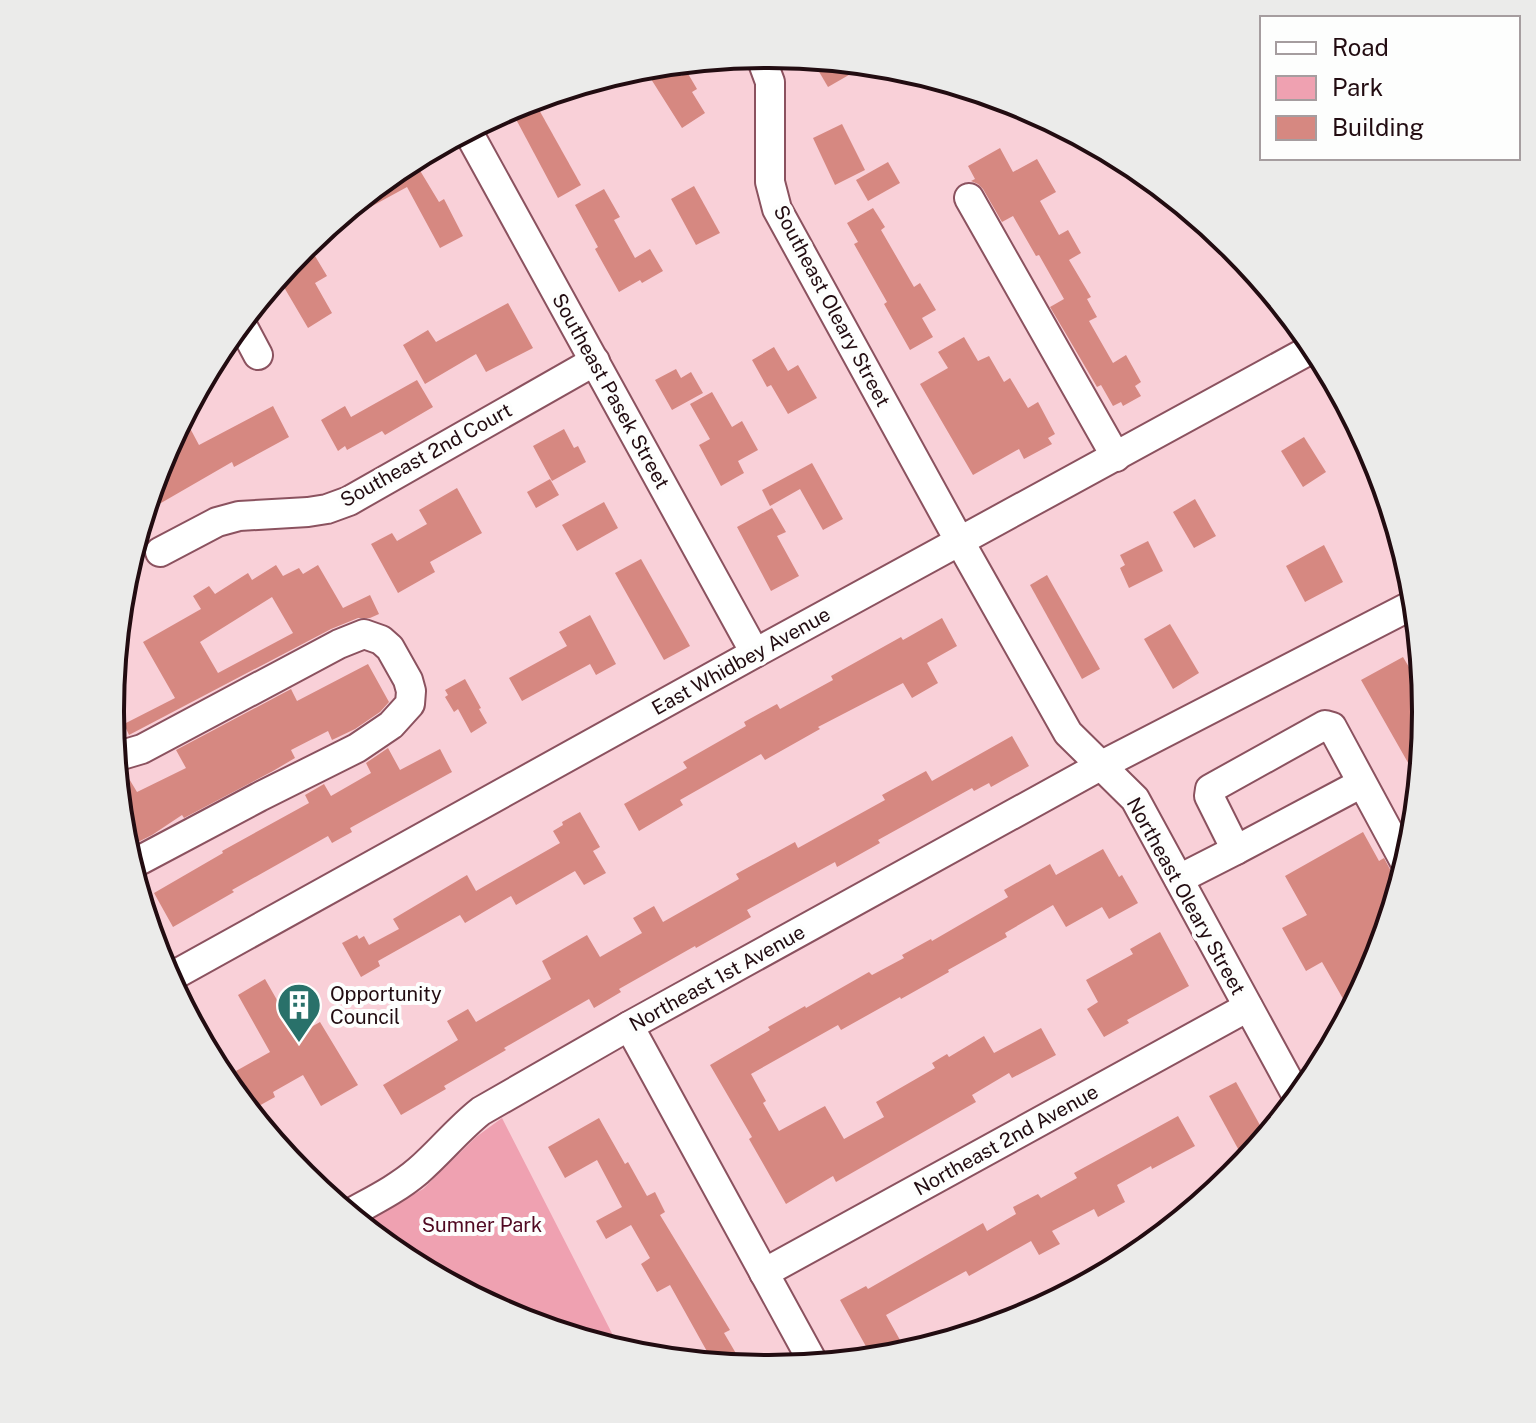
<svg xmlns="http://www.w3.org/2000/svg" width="1536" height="1423" viewBox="0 0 1536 1423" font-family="'Public Sans',sans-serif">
<rect width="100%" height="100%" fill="#f9d0d8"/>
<path fill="#efa1b1" d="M502 1118 621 1351 516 1319 402 1258 362 1224 423 1189 476 1137Z"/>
<g fill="#d68881" fill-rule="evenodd">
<path d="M811 58H814L868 64 828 87Z"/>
<path d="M674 65 681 76 687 72 697 89 692 92 705 113 682 128 651 79Z"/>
<path d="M533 99 581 185 558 198 510 108Z"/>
<path d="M842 124 865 170 835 185 813 138Z"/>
<path d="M1000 148 1013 172 1037 159 1056 192 1040 201 1059 235 1068 230 1081 253 1069 260 1091 297 1087 299 1097 317 1089 321 1113 363 1126 355 1141 382 1135 386 1141 396 1123 406 1121 402 1113 406 1101 385 1097 387 1066 334 1050 307 1064 299 1039 255 1036 256 1013 216 1002 222 983 189 978 184 971 181 975 179 968 166Z"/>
<path d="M413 159 439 202 444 199 463 236 440 248 407 187 354 216 349 209 403 165Z"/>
<path d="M888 162 900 183 868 201 856 180Z"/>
<path d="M694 186 720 233 696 245 671 199Z"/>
<path d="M604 189 620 217 614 220 635 258 650 249 663 271 642 283 640 280 619 292 595 249 598 247 575 205Z"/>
<path d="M873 208 885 227 881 230 914 287 920 283 936 310 922 318 933 337 910 350 884 304 887 302 854 244 858 242 847 223Z"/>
<path d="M315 256 327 276 315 283 332 313 308 328 278 277Z"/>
<path d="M508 303 533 348 486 372 476 354 425 384 403 345 428 330 436 342Z"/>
<path d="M964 337 978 361 989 356 1004 382 1010 378 1028 408 1038 402 1055 434 1048 438 1052 444 1024 459 1019 449 973 475 920 384 948 368 938 352Z"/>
<path d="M774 347 788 371 798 365 817 398 788 414 771 385 767 387 752 360Z"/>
<path d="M676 369 681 378 691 372 703 393 672 410 655 380Z"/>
<path d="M417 380 433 407 385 435 382 431 347 450 345 446 338 451 321 420 345 406 351 417Z"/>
<path d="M712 392 732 427 742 421 758 450 738 461 744 473 721 486 699 445 710 439 690 404Z"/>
<path d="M273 406 289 437 234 467 232 462 161 503 152 488 159 464 174 456 168 446 184 417 199 445Z"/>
<path d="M564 429 574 448 578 446 586 462 552 481 533 446Z"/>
<path d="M1304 437 1326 472 1303 487 1281 451Z"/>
<path d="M812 463 843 519 823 530 800 489 770 506 762 490Z"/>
<path d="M550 479 559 495 536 508 527 492Z"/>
<path d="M457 488 482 533 430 562 435 572 398 593 371 544 392 533 397 541 427 524 419 510Z"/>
<path d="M1195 499 1216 536 1194 548 1173 512Z"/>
<path d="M604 502 618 528 577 551 562 525Z"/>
<path d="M772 508 786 532 777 536 799 576 771 591 737 527Z"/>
<path d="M1148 541 1163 571 1129 588 1120 568 1125 565 1120 555Z"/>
<path d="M1324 545 1343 582 1305 602 1286 566Z"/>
<path d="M641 559 690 646 664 660 615 573Z"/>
<path d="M276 565 283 576 299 568 303 574 318 565 343 608 370 595 379 614 370 618H358L331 629 129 735 124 724 175 698 143 642 201 609 193 596 209 586 215 594 248 573 252 580ZM272 597 293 633 218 673 200 642Z"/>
<path d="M1047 575 1100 669 1082 679 1030 585Z"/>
<path d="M590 615 616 664 596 675 590 664 522 701 509 678 567 646 559 632Z"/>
<path d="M942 618 957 646 927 663 938 683 912 698 903 683 818 727 820 729 765 760 761 754 680 800 683 805 639 831 624 804 687 768 683 762 746 726 744 722 777 704 780 709 833 680 831 676 901 637 903 640Z"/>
<path d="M1170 624 1199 673 1173 689 1144 639Z"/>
<path d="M1403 657 1416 679 1414 681 1424 700 1426 712 1419 782 1361 680Z"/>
<path d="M368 664 389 702 380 712 355 729 332 740 328 731 291 750 295 758 273 771 184 818 182 815 152 835 128 847 123 839 117 773 125 772 137 792 186 768 176 750 291 689 297 701Z"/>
<path d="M465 679 481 708 479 709 487 723 471 733 458 709 454 712 445 697 448 695 445 690Z"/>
<path d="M1012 736 1029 766 991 787 989 783 974 791 972 788 878 840 880 843 837 867 835 862 747 910 751 917 696 948 695 946 619 989 621 992 594 1008 589 999 504 1048 506 1050 444 1086 446 1089 401 1115 383 1085 458 1040 447 1021 468 1009 476 1022 551 979 542 961 587 935 600 957 642 933 633 918 654 906 663 922 739 879 736 874 795 842 798 848 885 800 882 795 926 771 932 781Z"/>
<path d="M388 748 400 770 440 749 452 772 350 828 352 832 332 843 328 836 232 890 234 892 173 927 154 893 223 853 222 851 309 803 305 795 324 784 331 796 371 773 366 763Z"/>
<path d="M580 812 600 847 593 851 606 873 584 885 575 871 516 905 511 896 465 923 460 915 378 961 380 966 361 977 342 943 357 935 359 939 364 936 369 945 399 929 393 919 467 875 476 891 560 843 553 831 563 825 562 822Z"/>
<path d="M1363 832 1379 861 1384 858 1392 873 1401 880 1375 964 1350 1011 1322 962 1306 971 1282 928 1307 915 1285 876Z"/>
<path d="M1103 849 1119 877 1122 875 1138 903 1109 919 1102 907 1066 927 1053 905 1005 933 1007 937 948 970 949 972 901 999 900 997 841 1030 838 1025 751 1074 766 1101 763 1103 779 1131 825 1106 844 1139 884 1117 876 1102 935 1068 932 1063 947 1054 949 1057 984 1036 994 1053 1041 1028 1056 1055 1012 1078 1009 1073 972 1095 976 1102 836 1182 833 1176 786 1204 749 1139 752 1137 710 1065 770 1030 768 1027 805 1006 806 1008 869 972 872 975 904 958 902 955 931 939 932 941 1008 897 1004 890 1050 864 1056 875Z"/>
<path d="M1160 932 1189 986 1127 1020 1129 1023 1104 1037 1087 1009 1098 1002 1086 980 1133 954 1130 949Z"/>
<path d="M265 979 297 1035 320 1022 358 1085 321 1106 303 1075 273 1092 275 1097 257 1107 236 1071 270 1052 238 995Z"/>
<path d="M1236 1082 1266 1136 1257 1147 1242 1156 1209 1096Z"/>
<path d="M1178 1116 1195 1146 1152 1169 1151 1166 1117 1185 1125 1202 1098 1217 1094 1209 1052 1231 1060 1244 1039 1255 1031 1241 969 1276 966 1271 886 1315 900 1340 875 1354 872 1348 868 1350 840 1300 866 1286 868 1289 983 1223 987 1231 1016 1214 1013 1207 1038 1194 1041 1198 1077 1178 1074 1173Z"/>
<path d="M599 1118 625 1164 628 1162 647 1196 655 1192 665 1212 660 1215 730 1330 724 1333 744 1367 714 1364 670 1285 657 1292 641 1264 650 1258 631 1225 606 1239 596 1221 622 1207 597 1160 565 1178 548 1147Z"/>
</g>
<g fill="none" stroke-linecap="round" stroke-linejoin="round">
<g stroke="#8b525f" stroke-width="32">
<g id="minor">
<path d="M760 55 770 82V182L777 209 960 542 1068 733 1135 799 1298 1098"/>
<path d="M467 130 755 653"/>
<path d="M969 198 1116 457"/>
<path d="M241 323 258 355"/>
<path d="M160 552 217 522 239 516 308 512 327 509 349 501 595 361"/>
<path d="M115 757 142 749 339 644 364 634 381 640 390 648 408 680 411 691 410 704 391 725 357 748 259 797 131 865"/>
<path d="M1362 783 1236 850 1209 796 1210 789 1325 725 1332 727 1406 864"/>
<path d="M1179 879 1236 850"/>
<path d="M169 978 755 653 1315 347"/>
<path d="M629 1026 814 1364"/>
<path d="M349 1214C372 1201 397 1189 418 1171 440 1152 458 1129 481 1111L629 1026 1102 765 1414 604 1415 607"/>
<path d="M764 1273 1248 1007"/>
</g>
</g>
<use href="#minor" stroke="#fff" stroke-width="28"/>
</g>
<defs>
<g id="building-pin" transform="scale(2.3)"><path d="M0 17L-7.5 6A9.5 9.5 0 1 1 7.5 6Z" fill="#29716a" stroke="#fdfefd"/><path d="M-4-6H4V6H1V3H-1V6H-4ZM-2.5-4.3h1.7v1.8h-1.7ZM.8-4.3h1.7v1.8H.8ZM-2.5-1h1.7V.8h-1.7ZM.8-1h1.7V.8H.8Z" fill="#fff"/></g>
</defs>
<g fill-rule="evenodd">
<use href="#building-pin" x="299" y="1005"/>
</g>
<g text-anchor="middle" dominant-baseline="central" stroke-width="8" stroke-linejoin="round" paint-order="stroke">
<g font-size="20" fill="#220c11" stroke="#fdfefd">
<text transform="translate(832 306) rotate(62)">Southeast Oleary Street</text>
<text transform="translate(611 391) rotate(61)">Southeast Pasek Street</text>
<text transform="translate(426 455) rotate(-29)">Southeast 2nd Court</text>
<text transform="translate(741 661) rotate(-29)">East Whidbey Avenue</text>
<text transform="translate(1186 896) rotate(61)">Northeast Oleary Street</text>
<text transform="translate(717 978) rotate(-29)">Northeast 1st Avenue</text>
<text transform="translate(1006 1140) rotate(-29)">Northeast 2nd Avenue</text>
</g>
<g font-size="20" fill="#220c11" stroke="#fdfefd" text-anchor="start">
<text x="330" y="994">Opportunity<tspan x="330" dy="23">Council</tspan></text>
</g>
<g font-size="20" fill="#500922" stroke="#fdfefd">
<text x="482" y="1225">Sumner Park</text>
</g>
</g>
<path d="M0 0H1536V1423H0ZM767 68H769A643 643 0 0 1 1412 711V712A643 643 0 0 1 769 1355H767A643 643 0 0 1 124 712V711A643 643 0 0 1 767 68Z" fill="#ebebea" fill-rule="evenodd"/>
<path fill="none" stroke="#220c11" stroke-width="4" d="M767 68H769A643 643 0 0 1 1412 711V712A643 643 0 0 1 769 1355H767A643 643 0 0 1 124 712V711A643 643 0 0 1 767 68Z"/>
<rect x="1260" y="16" width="260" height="144" fill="#fdfefd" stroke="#a59d9f" stroke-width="2"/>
<rect x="1276" y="42" width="40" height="12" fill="#ffffff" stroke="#a59d9f" stroke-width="2"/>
<text x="1332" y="56" font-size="24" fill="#220c11">Road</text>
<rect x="1276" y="76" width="40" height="24" fill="#efa1b1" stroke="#a59d9f" stroke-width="2"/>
<text x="1332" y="96" font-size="24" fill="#220c11">Park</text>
<rect x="1276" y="116" width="40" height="24" fill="#d68881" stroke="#a59d9f" stroke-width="2"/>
<text x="1332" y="136" font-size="24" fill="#220c11">Building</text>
</svg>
